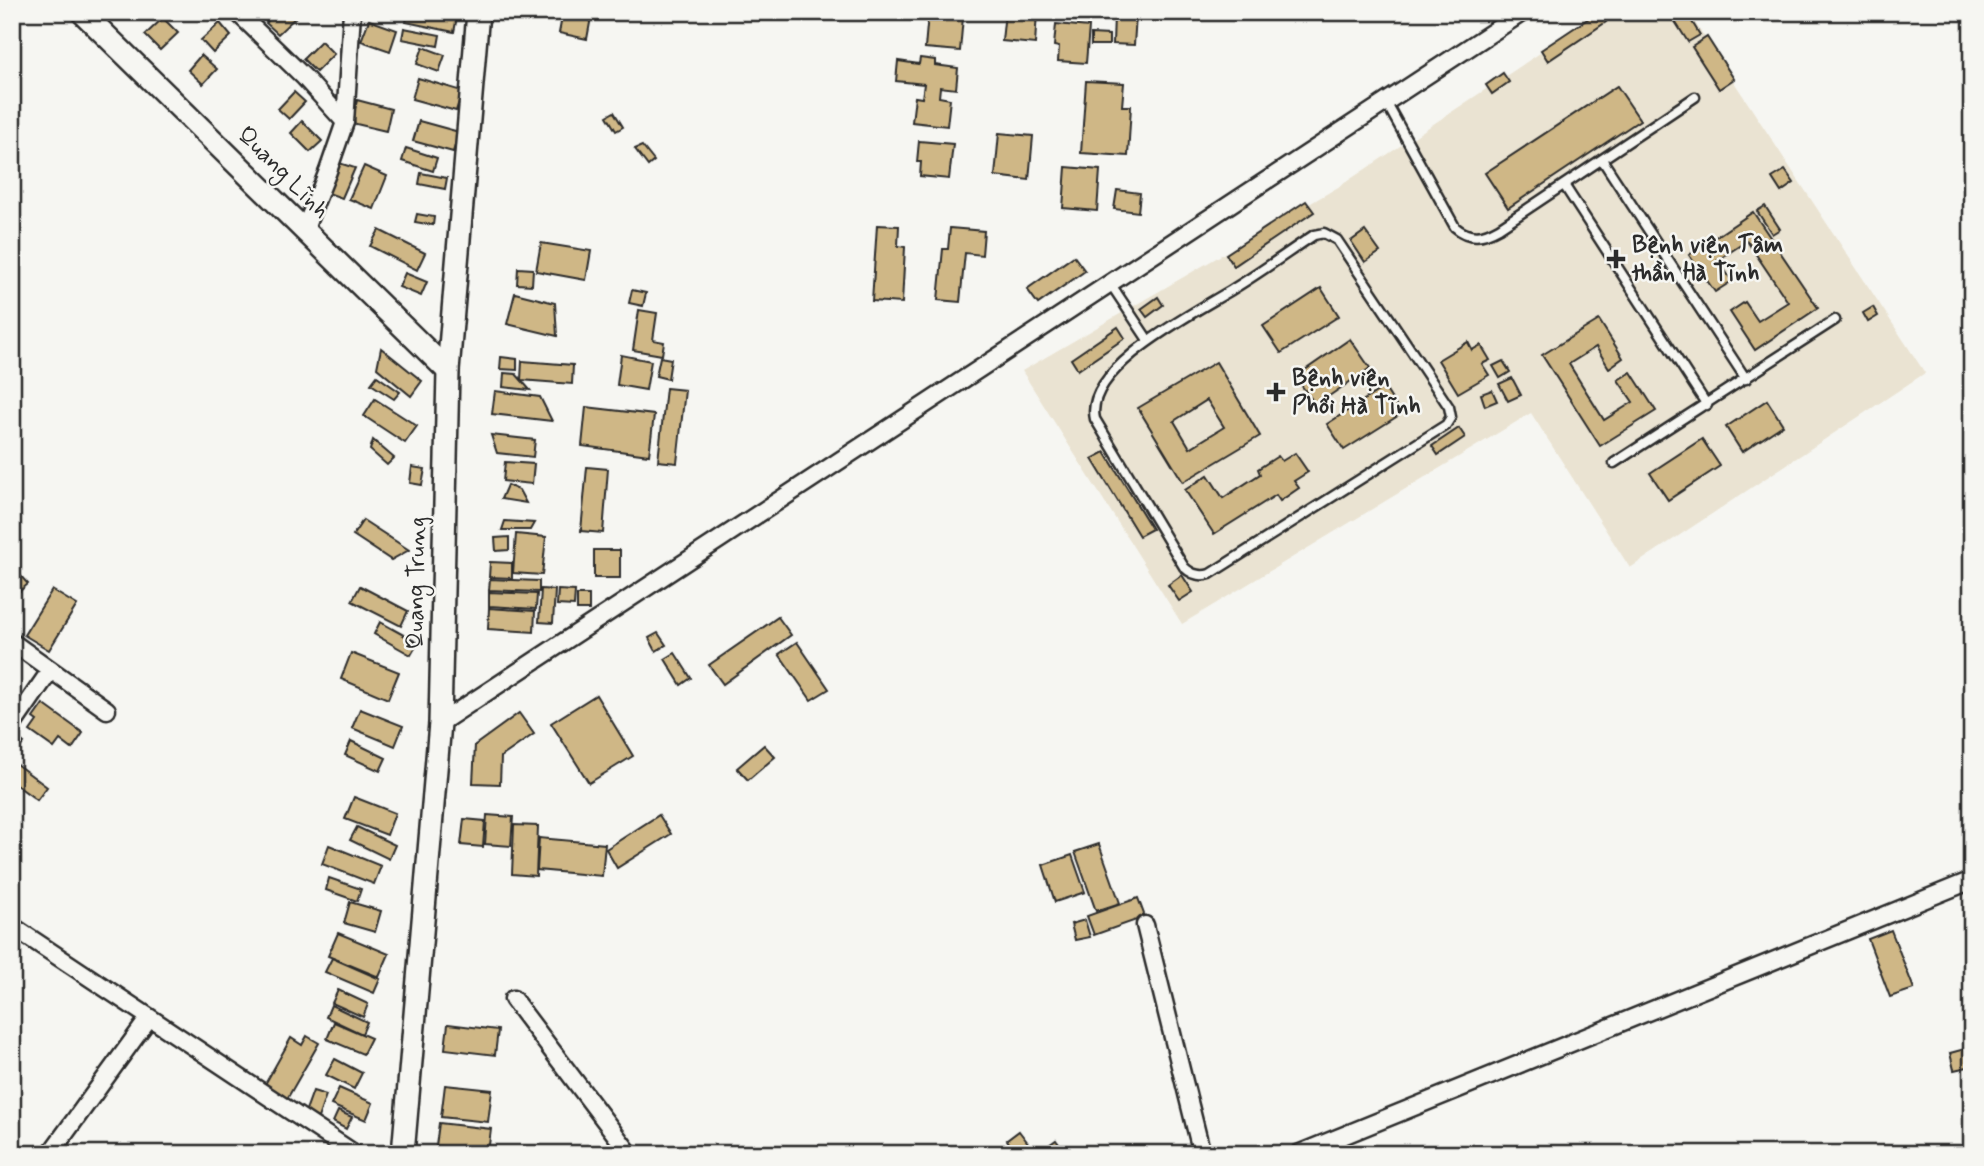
<svg xmlns="http://www.w3.org/2000/svg" width="1984" height="1166" viewBox="0 0 1984 1166" font-family="Mynerve,sans-serif">
<rect width="100%" height="100%" fill="#f6f6f2"/>
<filter id="ink" filterUnits="userSpaceOnUse"><feTurbulence type="fractalNoise" baseFrequency=".0143" numOctaves="2"/><feDisplacementMap in="SourceGraphic" scale="14" xChannelSelector="R" yChannelSelector="G"/><feConvolveMatrix kernelMatrix="1 2 1 2 8 2 1 2 1" color-interpolation-filters="sRGB"/></filter>
<g filter="url(#ink)">
<path fill="#eae3d2" d="M1602 12H1688L1925 373 1630 568 1531 413 1182 624 1022 371 1340 186Z"/>
<g fill="#cfb786" stroke="#2b2b2b" stroke-width="2" fill-rule="evenodd">
<path d="M276 12H295L298 15 278 34 266 23Z"/>
<path d="M408 12H458L454 32 406 22Z"/>
<path d="M563 12H592L587 39 559 33Z"/>
<path d="M1005 12H1037L1035 44 1002 41Z"/>
<path d="M1598 12 1606 22 1548 61 1541 50Z"/>
<path d="M1669 12H1686L1700 35 1688 42Z"/>
<path d="M928 14 963 17 960 51 925 48Z"/>
<path d="M1114 15H1136L1134 45 1113 44Z"/>
<path d="M163 18 178 33 160 50 145 35Z"/>
<path d="M369 20 397 30 390 51 361 41Z"/>
<path d="M220 23 231 36 213 53 201 40Z"/>
<path d="M1056 24 1089 27 1086 63 1058 61 1059 47 1054 46Z"/>
<path d="M404 28 440 35 438 46 402 39Z"/>
<path d="M1091 34 1109 35V45H1091Z"/>
<path d="M1707 37 1734 79 1719 89 1692 47Z"/>
<path d="M321 41 334 54 316 72 303 59Z"/>
<path d="M423 47 445 55 439 72 417 64Z"/>
<path d="M201 55 217 69 203 84 188 70Z"/>
<path d="M920 58 935 60V65L958 68 956 89 940 87 939 97 950 99 947 126 912 122 915 97 922 98 924 84 896 81 898 61 919 64Z"/>
<path d="M1503 73 1509 82 1492 94 1486 85Z"/>
<path d="M418 78 462 91 456 111 412 99Z"/>
<path d="M1086 81 1124 83 1122 106H1131L1128 156 1081 153Z"/>
<path d="M1617 86 1640 120 1508 208 1485 173Z"/>
<path d="M294 92 305 102 289 119 278 109Z"/>
<path d="M357 100 391 109 386 131 352 123Z"/>
<path d="M614 112 623 127 616 131 607 116Z"/>
<path d="M302 121 322 141 310 152 291 133Z"/>
<path d="M419 121 459 132 453 152 413 141Z"/>
<path d="M999 133 1033 136 1029 180 995 176Z"/>
<path d="M919 141 953 144 949 179 920 176 921 162H917Z"/>
<path d="M642 146 654 161 648 166 635 149Z"/>
<path d="M406 148 437 158 433 171 402 161Z"/>
<path d="M339 163 355 168 342 198 328 193Z"/>
<path d="M364 166 387 176 374 209 349 199Z"/>
<path d="M1066 167 1100 170 1097 211 1063 208Z"/>
<path d="M1785 170 1794 183 1781 192 1772 178Z"/>
<path d="M421 173 447 178 445 189 419 184Z"/>
<path d="M1117 190 1140 193 1138 212 1114 209Z"/>
<path d="M1306 201 1314 212 1234 266 1226 254Z"/>
<path d="M1765 206 1780 229 1772 234 1757 211Z"/>
<path d="M1753 212 1818 308 1755 350 1730 312 1745 302 1758 321 1788 302 1747 241 1718 260 1732 281 1715 292 1689 255Z"/>
<path d="M417 214 434 217 433 225 415 222Z"/>
<path d="M877 225 899 226 898 246 905 247 902 303 872 301Z"/>
<path d="M950 228 984 231 982 255 965 253 960 302 938 300 943 249H948Z"/>
<path d="M379 230 425 253 417 270 370 246Z"/>
<path d="M1365 231 1380 252 1365 262 1351 241Z"/>
<path d="M541 243 591 251 586 280 536 271Z"/>
<path d="M1074 256 1085 271 1038 304 1027 289Z"/>
<path d="M518 268 533 269 532 285 517 284Z"/>
<path d="M405 273 427 282 421 296 399 287Z"/>
<path d="M1321 288 1339 316 1281 353 1263 326Z"/>
<path d="M632 290 646 293 643 306 629 303Z"/>
<path d="M515 293 555 303 557 336 507 324Z"/>
<path d="M1158 297 1163 305 1147 317 1141 309Z"/>
<path d="M1873 307 1878 316 1868 322 1863 313Z"/>
<path d="M639 310 657 313 653 340 664 342 662 355 633 350Z"/>
<path d="M1599 320 1623 358 1609 368 1596 347 1569 364 1604 420 1633 402 1618 380 1631 372 1656 411 1600 446 1542 355Z"/>
<path d="M1118 327 1125 338 1078 370 1071 359Z"/>
<path d="M1350 339 1370 368 1316 405 1295 377Z"/>
<path d="M1468 342 1472 350 1481 345 1490 360 1482 364 1489 375 1458 393 1438 360Z"/>
<path d="M381 348 422 381 411 396 377 368Z"/>
<path d="M621 355 651 361 646 390 617 385Z"/>
<path d="M501 357 517 359V370L500 369Z"/>
<path d="M660 357 671 359 668 379 656 376Z"/>
<path d="M522 361 573 365 572 384 521 380Z"/>
<path d="M1503 361 1510 372 1500 378 1493 366Z"/>
<path d="M1216 362 1260 436 1183 482 1138 408ZM1207 400 1224 427 1190 448 1174 421Z"/>
<path d="M504 373 516 374 530 390 503 387Z"/>
<path d="M377 376 400 392 394 399 371 384Z"/>
<path d="M1512 378 1521 395 1508 401 1499 384Z"/>
<path d="M1384 387 1401 414 1344 450 1327 424Z"/>
<path d="M666 388 685 390 677 463 658 461Z"/>
<path d="M1492 390 1497 401 1485 406 1481 394Z"/>
<path d="M495 391 540 397 552 421 492 414Z"/>
<path d="M375 399 417 426 405 443 364 416Z"/>
<path d="M1767 400 1783 425 1742 452 1726 427Z"/>
<path d="M586 407 654 415 649 455 582 446Z"/>
<path d="M1459 428 1465 437 1438 455 1432 446Z"/>
<path d="M491 435 535 440 533 457 497 453Z"/>
<path d="M1702 439 1720 466 1668 500 1650 473Z"/>
<path d="M373 440 394 458 387 465 370 450Z"/>
<path d="M1105 452 1152 529 1139 536 1092 459Z"/>
<path d="M1295 453 1308 472 1294 481 1299 488 1280 501 1276 495 1214 534 1185 490 1208 475 1223 498 1260 474 1258 469 1278 456 1282 461Z"/>
<path d="M505 462 534 464 532 484 503 481Z"/>
<path d="M412 467 425 469 422 485 410 483Z"/>
<path d="M587 467 608 469 603 533 581 531Z"/>
<path d="M507 485 519 490 526 503 501 499Z"/>
<path d="M363 520 409 550 391 560 353 535Z"/>
<path d="M505 521 534 523 530 530H502Z"/>
<path d="M516 534 546 537 542 575 513 573Z"/>
<path d="M509 537V550L496 551 495 538Z"/>
<rect x="594" y="550" width="26" height="28"/>
<path d="M490 562 512 563V578L489 577Z"/>
<path d="M17 572 28 584 12 598V576Z"/>
<path d="M1182 575 1193 592 1179 601 1168 585Z"/>
<path d="M490 579 539 581V592L489 590Z"/>
<path d="M360 586 408 611 401 626 352 601Z"/>
<path d="M541 589 555 590 553 623 539 622Z"/>
<path d="M52 590 77 605 49 650 24 635Z"/>
<path d="M558 590 575 591 574 606 557 605Z"/>
<path d="M489 592 537 594 536 609 489 606Z"/>
<rect x="577" y="595" width="12" height="15"/>
<path d="M489 608 535 611 534 632 488 629Z"/>
<path d="M778 617 791 635 723 684 709 665Z"/>
<path d="M380 622 418 643 411 655 374 634Z"/>
<path d="M658 633 666 645 656 651 649 638Z"/>
<path d="M797 642 829 689 811 700 779 654Z"/>
<path d="M351 653 399 672 388 699 341 679Z"/>
<path d="M675 653 691 678 681 685 665 659Z"/>
<path d="M596 695 633 756 589 783 551 723Z"/>
<path d="M43 704 83 733 72 749 60 740 54 748 30 731 37 721 33 718Z"/>
<path d="M360 709 403 726 395 746 352 728Z"/>
<path d="M519 713 534 734 501 757 500 784 473 783 475 745Z"/>
<path d="M13 734 24 743 13 756 12 735Z"/>
<path d="M351 741 386 758 380 771 345 755Z"/>
<path d="M764 745 775 757 748 780 737 768Z"/>
<path d="M12 761 47 787 37 800 12 782Z"/>
<path d="M354 797 395 813 387 835 345 819Z"/>
<path d="M487 815 513 817 511 846 485 844Z"/>
<path d="M659 815 671 834 617 868 606 849Z"/>
<path d="M464 819 485 821 483 847 461 845Z"/>
<path d="M514 825 538 826 536 876 512 874Z"/>
<path d="M357 827 395 845 389 859 350 840Z"/>
<path d="M539 838 605 844 602 876 537 870Z"/>
<path d="M1099 844 1120 903 1096 911 1075 852Z"/>
<path d="M329 845 381 866 374 884 322 864Z"/>
<path d="M1072 855 1085 892 1055 902 1043 865Z"/>
<path d="M329 878 361 889 357 901 326 890Z"/>
<path d="M1138 898 1145 917 1094 935 1087 916Z"/>
<path d="M350 902 381 911 375 932 344 923Z"/>
<path d="M1085 920 1090 937 1075 940 1071 924Z"/>
<path d="M1891 930 1914 989 1890 997 1868 939Z"/>
<path d="M338 933 389 954 379 977 328 956Z"/>
<path d="M332 958 380 979 374 993 325 972Z"/>
<path d="M338 990 368 1004 363 1017 332 1003Z"/>
<path d="M331 1005 367 1022 362 1034 326 1017Z"/>
<path d="M334 1022 371 1038 363 1054 327 1039Z"/>
<path d="M448 1024 498 1030 495 1055 445 1049Z"/>
<path d="M307 1036 319 1043 287 1099 264 1086 291 1038 302 1045Z"/>
<path d="M1972 1047V1066L1954 1070 1950 1053Z"/>
<path d="M335 1059 362 1073 354 1089 326 1075Z"/>
<path d="M445 1085 492 1090 488 1122 441 1117Z"/>
<path d="M339 1088 373 1103 366 1120 331 1105Z"/>
<path d="M313 1091 326 1095 318 1118 305 1113Z"/>
<path d="M338 1111 352 1117 346 1129 333 1122Z"/>
<path d="M439 1123 491 1129 488 1153 436 1146Z"/>
<path d="M1019 1131 1032 1148 1024 1154H1017L1007 1140Z"/>
<path d="M1056 1140 1066 1154H1040L1039 1152Z"/>
<path d="M437 1146 478 1151V1154H436Z"/>
</g>
<g fill="none" stroke-linecap="round" stroke-linejoin="round">
<g stroke="#2b2b2b" stroke-width="13">
<g id="lane">
<path d="M1387 104 1455 227C1470 240 1483 237 1499 228L1695 97"/>
<path d="M1603 161 1746 379"/>
<path d="M1564 185 1707 405"/>
<path d="M1324 233 1337 240 1449 407 1451 417 1446 425 1210 574C1200 577 1192 575 1184 567L1095 419C1083 368 1196 312 1233 289 1261 272 1287 253 1314 235Z"/>
<path d="M1110 283 1148 340"/>
<path d="M1614 463 1835 320"/>
</g>
</g>
<g stroke="#2b2b2b" stroke-width="21">
<g id="street">
<path d="M237 12 304 77 345 122"/>
<path d="M304 231 328 171 345 122 352 12"/>
<path d="M12 642 107 710"/>
<path d="M440 723 1523 12"/>
<path d="M12 726 50 671"/>
<path d="M1145 925 1202 1154"/>
<path d="M12 926 355 1154"/>
<path d="M513 999 630 1154"/>
<path d="M50 1154 149 1018"/>
<path d="M1298 1154 1972 880"/>
</g>
</g>
<g stroke="#2b2b2b" stroke-width="26">
<g id="secondary">
<path d="M82 12 448 371"/>
<path d="M403 1154 440 723 448 371 478 12"/>
</g>
</g>
<use href="#lane" stroke="#f6f6f2" stroke-width="8"/>
<use href="#street" stroke="#f6f6f2" stroke-width="16"/>
<use href="#secondary" stroke="#f6f6f2" stroke-width="21"/>
</g>
</g>
<g fill="#2b2b2b" stroke="#f6f6f2" stroke-width="2.5">
<path d="M1612.5 248.5h7v7h7v7h-7v7h-7v-7h-7v-7h7z"/>
<path d="M1272.5 381.5h7v7h7v7h-7v7h-7v-7h-7v-7h7z"/>
</g>
<g text-anchor="middle" dominant-baseline="central" stroke-width="5" stroke-linejoin="round" paint-order="stroke">
<g font-size="24" fill="#2b2b2b" stroke="#f6f6f2">
<text transform="translate(283 173) rotate(45)">Quang Lĩnh</text>
<text transform="translate(417 583) rotate(-89)">Quang Trung</text>
</g>
<g font-size="24" font-weight="bold" fill="#2b2b2b" stroke="#f6f6f2" text-anchor="start">
<text x="1632" y="245">Bệnh viện Tâm<tspan x="1632" dy="28">thần Hà Tĩnh</tspan></text>
<text x="1292" y="378">Bệnh viện<tspan x="1292" dy="28">Phổi Hà Tĩnh</tspan></text>
</g>
</g>
<rect width="1984" height="1166" fill="none" stroke="#f6f6f2" stroke-width="42"/>
<rect x="21" y="21" width="1942" height="1124" fill="none" stroke="#2b2b2b" stroke-width="2.5" filter="url(#ink)"/>
</svg>
